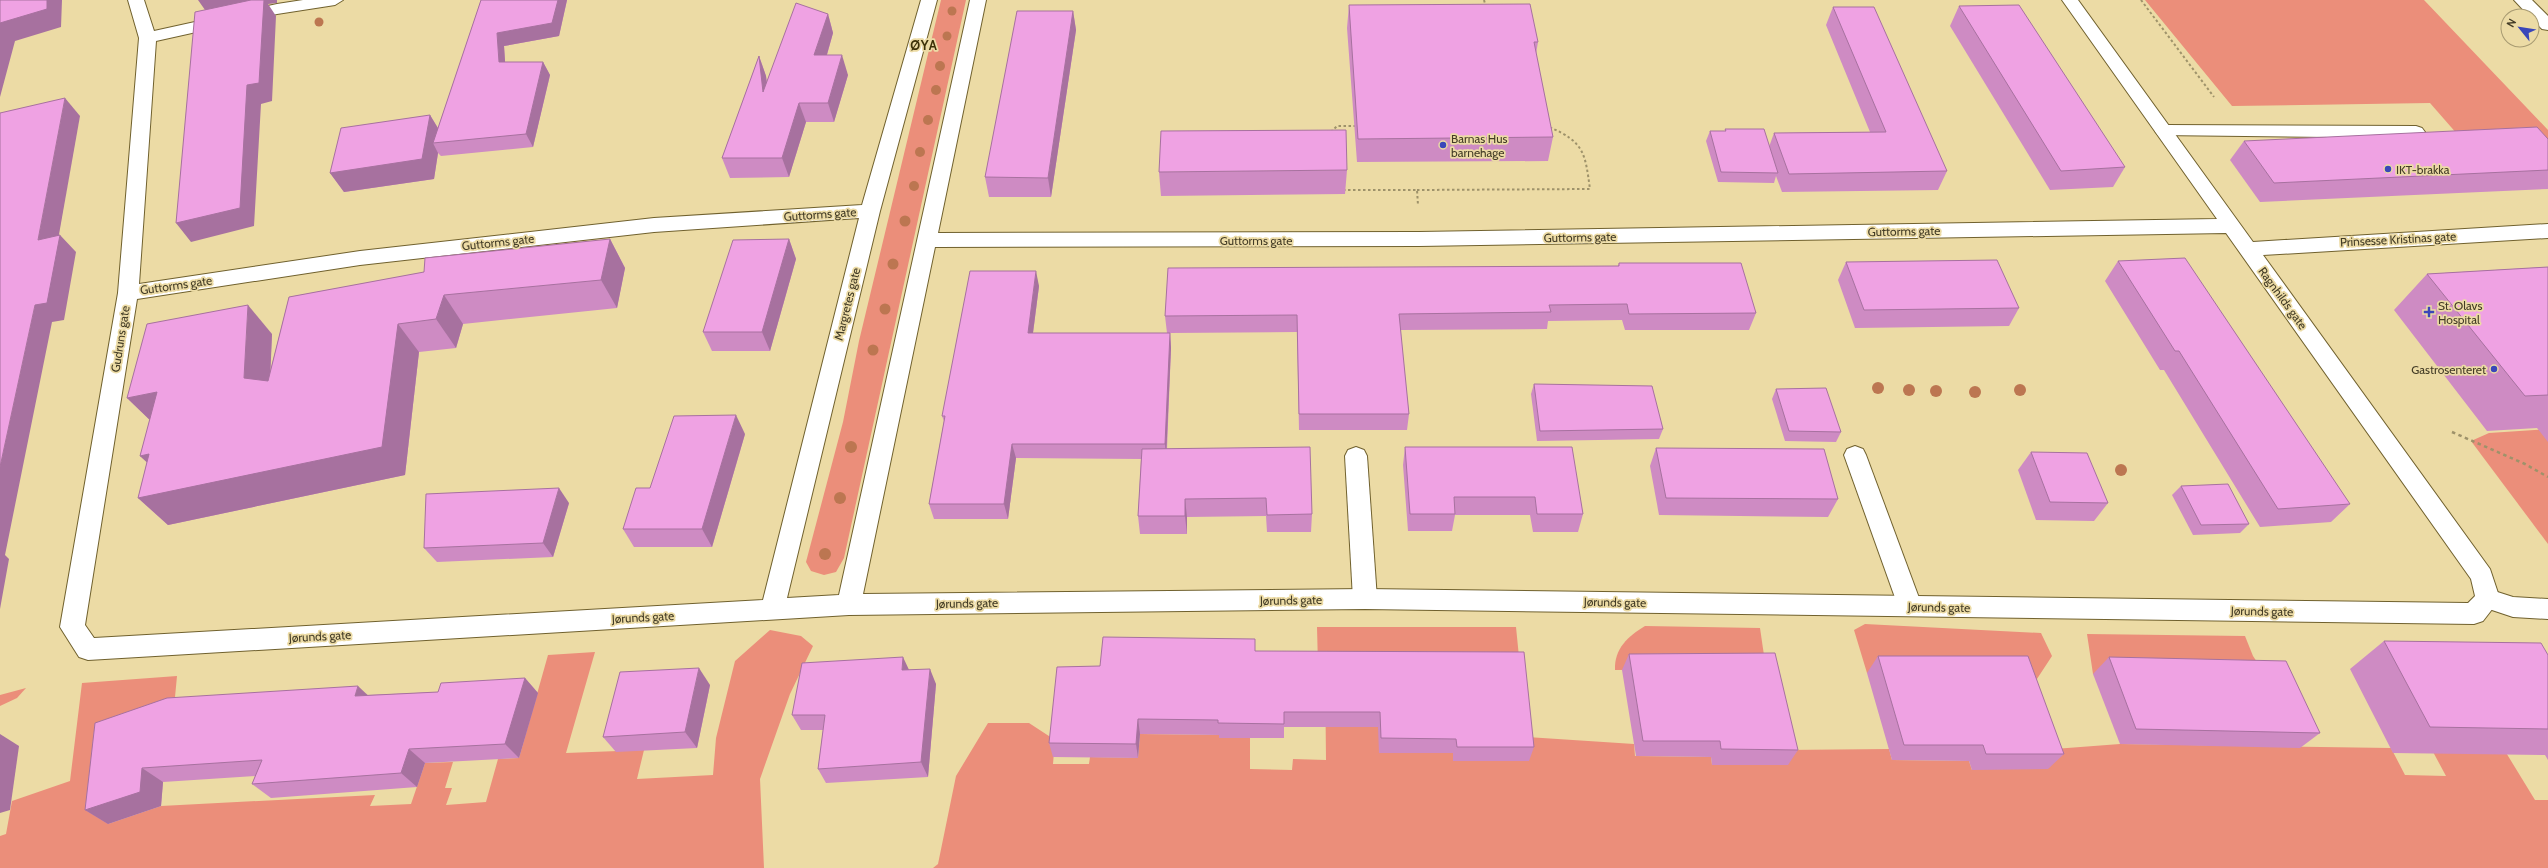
<svg xmlns="http://www.w3.org/2000/svg" width="2548" height="868" viewBox="0 0 2548 868" font-family="Cabin,sans-serif">
<rect width="100%" height="100%" fill="#ecdba5"/>
<g fill="#eb8e7a">
<path d="M941 0H966L844 558 836 572 824 575 811 571 806 562 843 422 859 341Z"/>
<path d="M2145 0H2424L2548 130V142L2458 135 2430 103 2232 106Z"/>
<path d="M2548 429V544L2471 441 2489 433Z"/>
<path d="M1865 624 2041 633 2052 656 2033 685 2014 673H1867L1854 630Z"/>
<path d="M1645 626 1760 628 1766 669 1615 670C1614 649 1628 636 1645 626Z"/>
<path d="M1317 627H1516L1520 667 1453 753V761H1529L1527 737 1634 744 1635 756 1711 757 1712 765 1784 750 1889 749 1892 760 1969 761 1972 770 2041 750 2120 744 2391 748 2405 775 2446 776 2432 750 2505 751 2535 800H2548V868H933L938 864 956 776 988 723H1029L1055 740 1053 764H1089L1090 757 1138 758 1140 734 1219 735 1250 738V769L1292 770 1293 759 1326 760 1325 666H1318Z"/>
<path d="M770 630 801 636 813 646 790 694 760 779 764 868H0V836L6 834 12 801 70 781 82 683 177 676 173 718 108 824 161 806 375 795 370 806 411 804 425 763 453 762 445 788H452L446 805 486 802 498 759 519 758 548 655 595 652 566 753 644 750 637 779 713 775 716 738 735 661Z"/>
<path d="M2087 634 2245 636 2253 656 2267 677 2093 674Z"/>
<path d="M26 688 17 698 0 706V695Z"/>
</g>
<g fill="none" stroke-linecap="round" stroke-linejoin="round">
<g stroke="#70612e" stroke-width="2">
<g id="service">
<path d="M2164 125 2416 126 2422 128 2425 132 2422 136 2416 138 2158 135 2155 131 2158 127Z"/>
<path d="M1855 446 1863 449 1866 455 1922 606 1919 613 1910 616 1901 613 1898 606 1844 455 1847 449Z"/>
<path d="M1356 447 1364 450 1367 456 1377 599 1373 606 1365 609 1357 606 1353 599 1345 456 1348 450Z"/>
<path d="M2488 589 2513 597 2548 599V619L2513 617 2480 606 2476 599 2480 592Z"/>
</g>
</g>
<g stroke="#70612e" stroke-width="2">
<g id="minor">
<path d="M128 0H144L154 31 277 4 303 0H343L335 5 277 14 156 41 139 284 360 251 654 218 862 205 921 0H937L880 211 787 598 839 595 970 0H986L938 233 1419 232 2217 219 2062 0H2078L2253 242 2548 224V238L2263 255 2490 569 2500 599 2483 621 2474 624 1365 609 849 615 88 660 79 657 60 627 118 293 139 38ZM859 218 763 600 94 638 85 625 137 299 360 265 654 232ZM2226 233 2471 579 2475 596 2468 603 1365 589 863 594 935 247 1419 246Z"/>
<path d="M2514 0H2532L2548 16V30L2542 29 2532 19V16H2529Z"/>
</g>
</g>
<g stroke="#9e926a" stroke-width="2" stroke-dasharray="2.5 2.5" stroke-linecap="butt">
<path d="M1484 0 1486 7"/>
<path d="M2141 0 2214 97"/>
<path d="M1331 132 1337 126H1356"/>
<path d="M1343 190H1417L1418 205"/>
<path d="M1417 190 1590 189C1585 154 1585 142 1549 127"/>
</g>
<path stroke="#9e926a" stroke-width="2.5" stroke-dasharray="3.5 3.5" stroke-linecap="butt" d="M2452 432 2525 464 2548 477"/>
<use href="#service" fill="#fff" fill-rule="evenodd"/>
<use href="#minor" fill="#fff" fill-rule="evenodd"/>
</g>
<g fill="#bc7651">
<circle cx="952" cy="11" r="4.5"/>
<circle cx="319" cy="22" r="4.5"/>
<circle cx="947" cy="36" r="4.5"/>
<circle cx="940" cy="66" r="5"/>
<circle cx="936" cy="90" r="5"/>
<circle cx="928" cy="120" r="5"/>
<circle cx="920" cy="152" r="5"/>
<circle cx="914" cy="186" r="5"/>
<circle cx="905" cy="221" r="5.5"/>
<circle cx="893" cy="264" r="5.5"/>
<circle cx="885" cy="309" r="5.5"/>
<circle cx="873" cy="350" r="5.5"/>
<circle cx="1878" cy="388" r="6"/>
<circle cx="1909" cy="390" r="6"/>
<circle cx="2020" cy="390" r="6"/>
<circle cx="1936" cy="391" r="6"/>
<circle cx="1975" cy="392" r="6"/>
<circle cx="851" cy="447" r="6"/>
<circle cx="2121" cy="470" r="6"/>
<circle cx="840" cy="498" r="6"/>
<circle cx="825" cy="554" r="6"/>
</g>
<g fill="#ce8bc3">
<path d="M481 0H567L559 36 504 46 505 62H543L550 75 533 147 441 156 438 153 434 179 344 192 330 173 430 115 438 128Z"/>
<path d="M1349 5 1538 42 1536 54 1553 137 1548 161 1357 162 1347 28Z"/>
<path d="M1959 6 2125 167 2113 187 2050 190 1950 26Z"/>
<path d="M1833 7 1947 171 1938 190 1782 192 1776 176 1774 183 1718 182 1706 141 1710 131H1725V129L1769 147 1774 133 1870 132 1826 25Z"/>
<path d="M1073 11 1076 30 1051 197H989L985 177Z"/>
<path d="M828 14 833 33 827 55 848 75 834 122H806L789 177 730 178 722 158 759 56 766 76 767 83Z"/>
<path d="M2548 139V189L2260 202 2230 160 2244 141Z"/>
<path d="M1347 170 1345 194 1161 196 1159 172Z"/>
<path d="M610 239 625 268 617 308 463 324 456 348 419 352 405 475 168 525 138 498 147 462 140 456 150 420 127 398 272 334 270 372 289 297Z"/>
<path d="M789 239 796 259 770 351H712L703 332Z"/>
<path d="M2118 261 2350 504 2331 522 2260 527 2164 370H2160L2105 281Z"/>
<path d="M1846 262 2019 308 2009 326 1855 328 1838 280Z"/>
<path d="M1619 263 1756 313 1749 330H1625L1622 320 1548 321 1547 329 1400 330 1409 414 1407 430H1299L1297 332 1170 333 1171 348 1167 449 1312 514 1311 532H1267L1266 516 1187 517V534H1140L1138 516 1141 459 1016 458 1008 519H934L929 504 944 421 942 416 1039 286 1033 333H1167L1165 316 1618 266Z"/>
<path d="M2548 267V442L2537 428 2487 431 2394 310 2427 274Z"/>
<path d="M1534 384 1663 429 1659 439 1537 441 1531 394Z"/>
<path d="M1776 389 1841 432 1836 442 1785 441 1772 399Z"/>
<path d="M745 434 712 547H634L623 529 650 488Z"/>
<path d="M1405 447 1583 514 1578 532H1533L1530 515H1455L1452 531H1408L1403 465Z"/>
<path d="M1656 448 1838 499 1828 517 1659 515 1650 466Z"/>
<path d="M2031 452 2108 503 2094 521 2036 520 2018 470Z"/>
<path d="M2181 486 2249 524 2240 533 2193 535 2172 495Z"/>
<path d="M569 503 553 557 437 562 424 548Z"/>
<path d="M1255 639V651L1534 747 1529 761H1453V753H1379L1378 727H1284V738H1219V735L1140 734 1138 758 1053 757 1049 743 1100 666Z"/>
<path d="M2384 641 2548 655V760L2545 755 2393 753 2350 669Z"/>
<path d="M1629 654 1798 750 1788 765H1712L1711 757 1636 756 1622 670Z"/>
<path d="M1878 656 2064 754 2048 769 1972 770 1969 761 1892 760 1867 673Z"/>
<path d="M2109 657 2320 733 2300 748 2120 744 2093 674Z"/>
<path d="M909 670 936 684 928 777 826 783 818 769 823 730H801L792 715Z"/>
<path d="M525 678 538 693 519 758 425 763 417 787 271 798 252 784 255 776 163 782 161 806 108 824 85 810 95 723 368 695 438 692Z"/>
<path d="M710 685 697 748 616 752 603 737Z"/>
</g>
<g fill="#a7719f">
<path d="M47 0H62L61 27 15 41 0 97V23Z"/>
<path d="M198 0H277V3L268 4 276 16 272 101 261 104 254 226 191 242 176 223 210 17Z"/>
<path d="M558 0H567L559 36 504 46 506 75 499 62 497 33Z"/>
<path d="M1073 11 1076 30 1051 197 1048 178Z"/>
<path d="M828 14 833 33 821 75 814 55Z"/>
<path d="M842 55 848 75 834 122 828 103Z"/>
<path d="M759 56 766 76 770 112 763 92Z"/>
<path d="M543 62 550 75 533 147 526 134Z"/>
<path d="M65 98 80 116 55 257 38 240Z"/>
<path d="M799 103 806 122 789 177 782 158Z"/>
<path d="M430 115 442 135 433 143 438 153 434 179 344 192 330 173Z"/>
<path d="M60 235 76 252 64 320 52 322 5 555 9 559 0 609V467L35 305Z"/>
<path d="M610 239 625 268 617 308 601 280Z"/>
<path d="M789 239 796 259 770 351 762 332Z"/>
<path d="M1036 271 1039 286 1031 348 1028 333Z"/>
<path d="M444 295 463 324 456 348 436 319Z"/>
<path d="M248 305 272 334 269 406 244 378Z"/>
<path d="M398 324 419 352 405 475 168 525 138 498Z"/>
<path d="M1170 333 1171 348 1166 459 1165 444Z"/>
<path d="M157 392 156 426 127 398Z"/>
<path d="M736 415 745 434 712 547 702 529Z"/>
<path d="M1012 444 1016 458 1008 519 1004 504Z"/>
<path d="M149 454 169 483 140 456Z"/>
<path d="M559 488 569 503 553 557 543 543Z"/>
<path d="M1185 499 1187 517V534L1185 516Z"/>
<path d="M903 657 910 672 902 670Z"/>
<path d="M699 668 710 685 697 748 685 732Z"/>
<path d="M930 669 936 684 928 777 921 762Z"/>
<path d="M525 678 538 693 519 758 505 744Z"/>
<path d="M358 686 374 701 355 696Z"/>
<path d="M1138 719 1140 734 1138 758 1136 744Z"/>
<path d="M0 734 19 746 10 810 0 813Z"/>
<path d="M409 749 425 763 417 787 401 773Z"/>
<path d="M142 768 163 782 161 806 108 824 85 810Z"/>
</g>
<g fill="#efa2e3" stroke="#a7719f">
<path d="M0 0H47V9L0 23Z"/>
<path d="M251 0H264L259 83 247 85 240 208 176 223 195 12Z"/>
<path d="M481 0H558L552 23 497 33 499 62H543L526 134 433 143Z"/>
<path d="M796 3 828 14 814 55H842L828 103H799L782 158H722L759 56 763 92Z"/>
<path d="M1530 4 1538 42H1534L1553 137 1358 139 1349 5Z"/>
<path d="M2019 5 2125 167 2061 171 1959 6Z"/>
<path d="M1833 7H1874L1947 171 1789 174 1774 133 1886 132Z"/>
<path d="M1017 11H1073L1048 178 985 177Z"/>
<path d="M65 98 38 240 60 235 47 303 35 305 0 467V113Z"/>
<path d="M430 115 422 159 330 173 341 128Z"/>
<path d="M2537 127 2548 139V170L2274 183 2244 141Z"/>
<path d="M1725 129H1764L1778 173 1721 172 1710 131H1726Z"/>
<path d="M1346 130 1347 170 1159 172 1161 131Z"/>
<path d="M610 239 601 280 444 295 436 319 398 324 382 447 138 498 149 454 140 456 157 392 127 398 147 324 248 305 244 378 268 381 289 297 424 272 425 258Z"/>
<path d="M789 239 762 332H703L733 240Z"/>
<path d="M2185 258 2350 504 2278 509 2179 351H2175L2118 261Z"/>
<path d="M1997 260 2019 308 1864 310 1846 262Z"/>
<path d="M1619 263H1741L1756 313 1629 314 1627 304 1549 305 1551 312 1399 314 1409 414H1299L1297 315 1165 316 1168 268 1619 266Z"/>
<path d="M2548 267V395L2525 396 2427 274Z"/>
<path d="M970 271H1036L1028 333H1170L1165 444H1012L1004 504H929L945 416H942Z"/>
<path d="M1534 384 1652 386 1663 429 1540 431Z"/>
<path d="M1826 388 1841 432 1789 431 1776 389Z"/>
<path d="M736 415 702 529H623L636 488H650L674 416Z"/>
<path d="M1310 447 1312 514 1267 515 1266 498 1185 499V516H1138L1142 449Z"/>
<path d="M1405 447H1572L1583 514H1537L1535 497H1454L1455 514H1410Z"/>
<path d="M1656 448 1824 449 1838 499 1666 498Z"/>
<path d="M2031 452 2087 453 2108 503 2050 502Z"/>
<path d="M2228 484 2249 524 2201 525 2181 486Z"/>
<path d="M559 488 543 543 424 548 426 494Z"/>
<path d="M1103 637 1255 639V651L1524 652 1534 747H1457L1456 739 1381 738 1380 712H1284V724L1218 723V720L1138 719 1136 744 1049 743 1057 667 1100 666Z"/>
<path d="M2384 641 2541 643 2548 655V729L2430 727Z"/>
<path d="M1775 653 1798 750 1721 749 1720 741H1643L1629 654Z"/>
<path d="M1878 656H2028L2064 754H1986L1983 745H1904Z"/>
<path d="M903 657 902 670 930 669 921 762 818 769 825 715H792L802 663Z"/>
<path d="M2109 657 2286 661 2320 733 2136 729Z"/>
<path d="M699 668 685 732 603 737 620 672Z"/>
<path d="M525 678 505 744 409 749 401 773 252 784 262 760 142 768 140 792 85 810 95 723 167 698 358 686 355 696 438 692 441 683Z"/>
</g>
<g fill="#3a46b9" stroke="#ecdba5" stroke-width="1.5">
<circle cx="1443" cy="145" r="4"/>
<circle cx="2388" cy="169" r="4"/>
<path d="M2427 306h4v4h4v4h-4v4h-4v-4h-4v-4h4z"/>
<circle cx="2494" cy="369" r="4"/>
</g>
<g text-anchor="middle" dominant-baseline="central" stroke-width="3.5" stroke-linejoin="round" paint-order="stroke">
<g font-size="12" fill="#433c26" stroke="#ecdba5" text-anchor="start">
<text x="1451" y="138">Barnas Hus<tspan x="1451" dy="14">barnehage</tspan></text>
<text x="2396" y="169">IKT-brakka</text>
<text x="2438" y="305">St. Olavs<tspan x="2438" dy="14">Hospital</tspan></text>
<text x="2486" y="369" text-anchor="end">Gastrosenteret</text>
</g>
<g font-size="12" fill="#433c26" stroke="#ecdba5">
<text transform="translate(820 214) rotate(-4)">Guttorms gate</text>
<text transform="translate(1904 231) rotate(-1)">Guttorms gate</text>
<text transform="translate(1580 237) rotate(-1)">Guttorms gate</text>
<text transform="translate(2398 239) rotate(-3)">Prinsesse Kristinas gate</text>
<text x="1256" y="240">Guttorms gate</text>
<text transform="translate(498 242) rotate(-6)">Guttorms gate</text>
<text transform="translate(176 285) rotate(-8)">Guttorms gate</text>
<text transform="translate(2283 298) rotate(54)">Ragnhilds gate</text>
<text transform="translate(847 304) rotate(-76)">Margretes gate</text>
<text transform="translate(120 339) rotate(-81)">Gudruns gate</text>
<text transform="translate(1291 600) rotate(-1)">Jørunds gate</text>
<text transform="translate(1615 602) rotate(1)">Jørunds gate</text>
<text transform="translate(967 603) rotate(-1)">Jørunds gate</text>
<text transform="translate(1939 607) rotate(1)">Jørunds gate</text>
<text transform="translate(2262 611) rotate(1)">Jørunds gate</text>
<text transform="translate(643 617) rotate(-3)">Jørunds gate</text>
<text transform="translate(320 636) rotate(-3)">Jørunds gate</text>
</g>
<g font-size="13" font-weight="bold" letter-spacing="1" fill="#3c3108" stroke="#ecdba5">
<text x="924" y="45">ØYA</text>
</g>
</g>
<g transform="translate(2520 28) rotate(300)"><circle r="19" fill="#ecdba5" stroke="#a89b72"/>
<path d="M0-3L7 15L0 10L-7 15Z" fill="#3a46b9"/>
<text y="-6" font-size="11" font-weight="bold" text-anchor="middle" fill="#433c26">N</text>
</g>
</svg>
